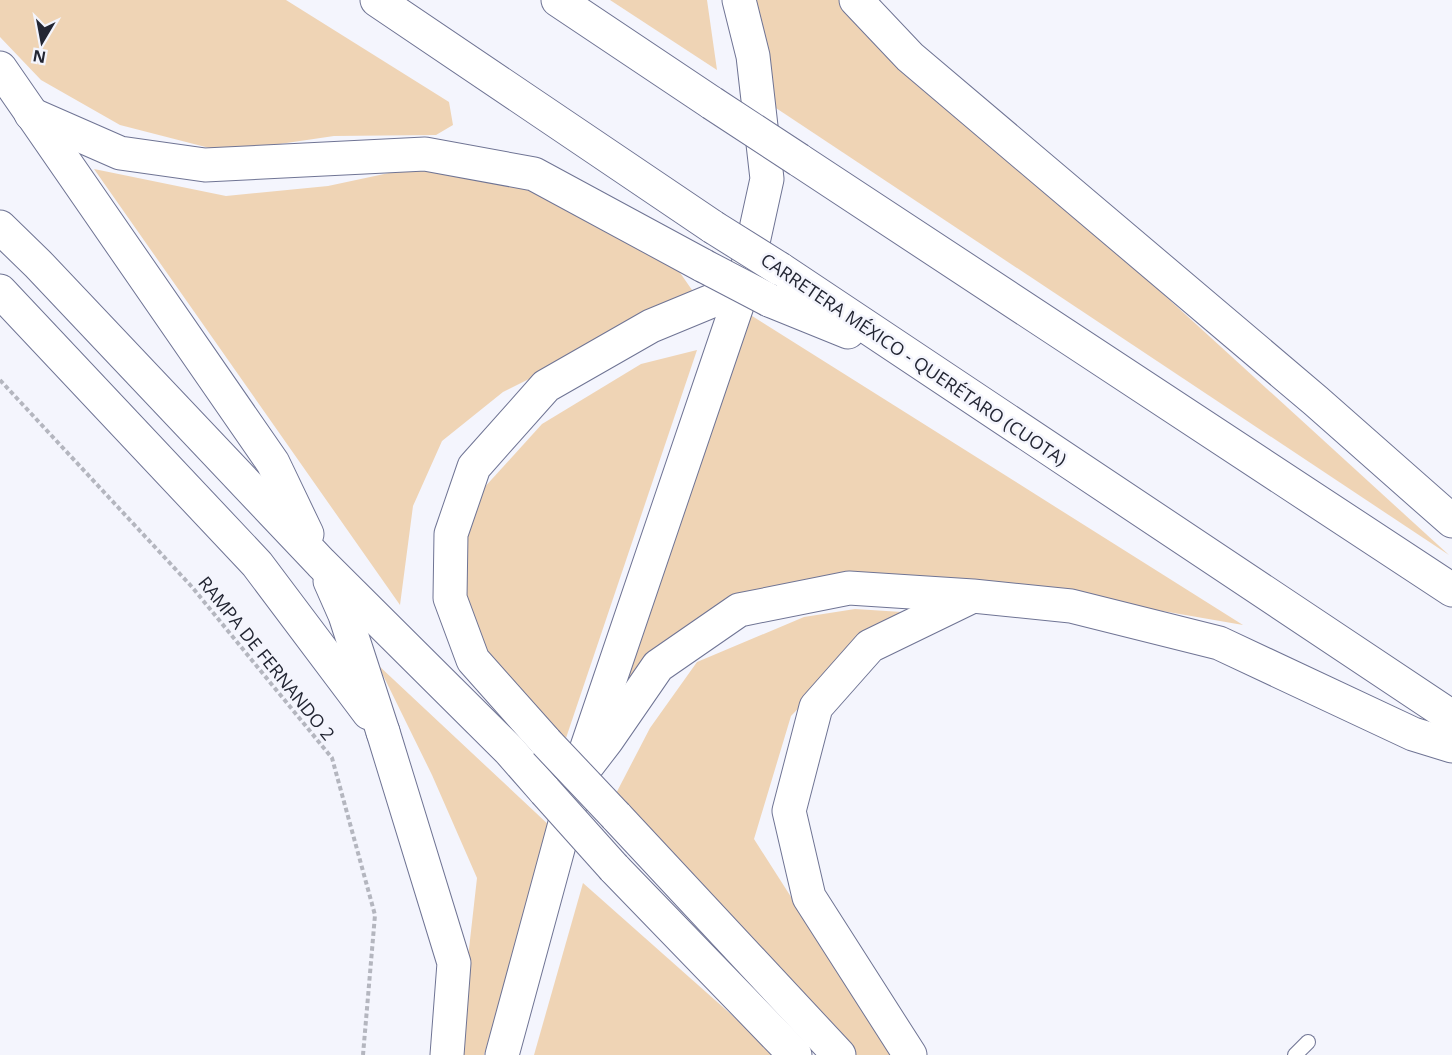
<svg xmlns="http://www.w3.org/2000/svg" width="1452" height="1055" viewBox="0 0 1452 1055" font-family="'Open Sans',sans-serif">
<rect width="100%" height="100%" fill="#f4f5fd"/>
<g fill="#efd4b5">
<path d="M0 0H286L449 102 453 125 436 135 334 136 225 152 120 125 41 80 0 37Z"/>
<path d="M610 0H707L717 70Z"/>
<path d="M743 0H841L1449 555 755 94Z"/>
<path d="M417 167 509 172 676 267 699 300 613 337 503 392 442 441 413 506 400 605 94 169 226 196 328 186Z"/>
<path d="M741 309 1243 625 1099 600 995 591 707 617 613 724Z"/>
<path d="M697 350 566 738 521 706 477 644 454 569 482 490 542 424 641 364Z"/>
<path d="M855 609 902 612 858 646 791 716 754 839 892 1055H844L610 805 650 728 697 662 804 617Z"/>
<path d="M378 665 551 827 484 1055H457L477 878 432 775Z"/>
<path d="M583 883 777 1055H534Z"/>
</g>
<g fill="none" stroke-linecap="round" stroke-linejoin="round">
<g stroke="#6f7494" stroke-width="16">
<path id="lane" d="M1295 1055 1308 1042"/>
</g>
<g stroke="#6f7494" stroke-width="35">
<g id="primary">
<path d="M383 732 454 963 447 1055"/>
<path d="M502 1055 577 779"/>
</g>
</g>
<g stroke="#6f7494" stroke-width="35">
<g id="highway">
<path d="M377 0 713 227"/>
<path d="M558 0 712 103"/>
<path d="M856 0 910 57 1316 401 1452 521"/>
<path d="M0 68 273 463 307 534"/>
<path d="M31 114 120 153 205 165 425 154 534 174 704 266"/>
<path d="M799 160 1452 590"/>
<path d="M0 227 38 264 321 563 509 750 545 791"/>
<path d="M780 269 1452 717"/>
<path d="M0 291 257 564 369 713"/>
<path d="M769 300 848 332"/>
<path d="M330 581 345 615 383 732"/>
<path d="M546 742 473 660 450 598 451 534 474 467 546 386 651 326 743 288"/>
<path d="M586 750 743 288 767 179 753 56 739 0"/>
<path d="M577 779 607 740 658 666 739 610 849 588 973 596 1071 606 1219 643 1413 734 1452 746"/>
<path d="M616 816 839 1055"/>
<path d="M614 868 795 1055"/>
<path d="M910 1055 809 897 789 811 816 707 870 646 971 597"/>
</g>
</g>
<path stroke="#b4b6bf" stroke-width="4" stroke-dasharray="4.5 3" stroke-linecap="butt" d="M0 380 192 587 332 758 375 915 363 1055"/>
<use href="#lane" stroke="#fff" stroke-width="14"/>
<use href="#primary" stroke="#fff" stroke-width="33"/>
<use href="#highway" stroke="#fff" stroke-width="33"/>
<g stroke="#6f7494" stroke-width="35" stroke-linecap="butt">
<g id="highway-bridge">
<path d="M712 103 799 160"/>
<path d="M713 227 780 269"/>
<path d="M704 266 769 300"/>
<path d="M546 742 616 816"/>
<path d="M545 791 614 868"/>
</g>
</g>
<use href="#highway-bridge" stroke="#fff" stroke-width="33"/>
</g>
<g text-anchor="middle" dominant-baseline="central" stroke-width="5" stroke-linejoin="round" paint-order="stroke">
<g font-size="18" fill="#232633" stroke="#f4f5fd">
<text transform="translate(914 359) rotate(34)">CARRETERA MÉXICO - QUERÉTARO (CUOTA)</text>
<text transform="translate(267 658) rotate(51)">RAMPA DE FERNANDO 2</text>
</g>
</g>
<g transform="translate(42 42) rotate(190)" stroke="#f4f5fd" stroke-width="4.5" paint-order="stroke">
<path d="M0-4.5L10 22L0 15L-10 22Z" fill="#232633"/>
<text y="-9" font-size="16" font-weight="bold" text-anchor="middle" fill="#232633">N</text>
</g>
</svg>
